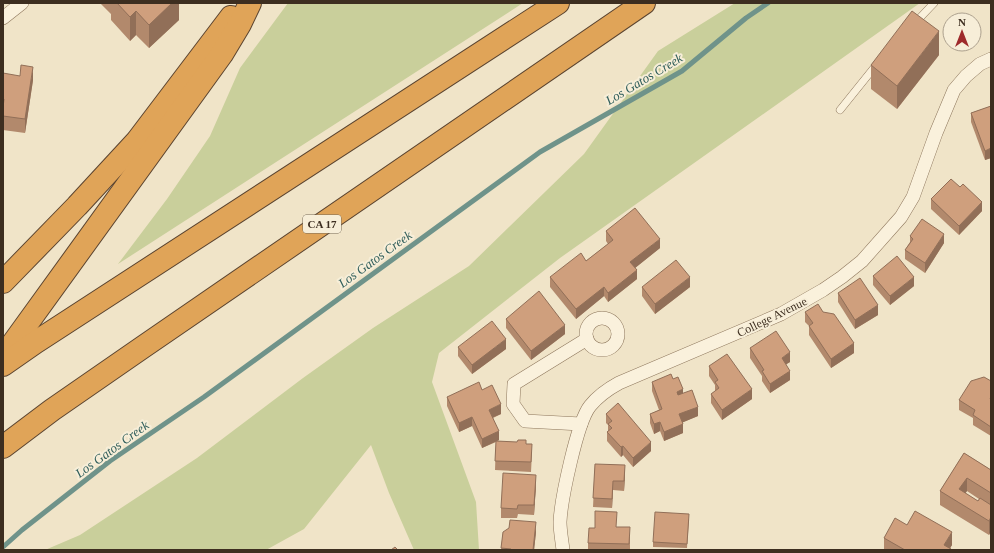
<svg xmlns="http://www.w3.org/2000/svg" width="994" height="553" viewBox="0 0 994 553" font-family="'Times New Roman',serif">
<rect width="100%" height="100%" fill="#f0e4c8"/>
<g fill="#c9cf9b">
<path d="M288 3H523L118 264 167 199 210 136 240 68Z"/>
<path d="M735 3H920L560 258 439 353 432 382 476 502 479 550H414L389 493 371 445 304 529 266 550H45L80 535 197 458 303 378 373 328 469 266 584 154 658 51Z"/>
</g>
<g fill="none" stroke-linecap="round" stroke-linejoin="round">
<path stroke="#6f938a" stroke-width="5" d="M3 547 22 530 110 461 204 397 540 152 682 71 746 18 768 3"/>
<g stroke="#8d765c" stroke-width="8">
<g id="lane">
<path d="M915 23 934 3"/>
<path d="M840 110 877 64"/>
</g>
</g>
<g stroke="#8d765c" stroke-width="14">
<g id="street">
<path d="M3 18 22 3"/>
<circle cx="602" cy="334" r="16"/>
<path d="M581 424 525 421 513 404 514 384 587 339"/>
<path d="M563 550C562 541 560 531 560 522 561 500 577 422 590 406 598 396 608 389 619 383L781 314 823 290 842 277 862 261 901 217 913 197 936 133 954 90 966 76 980 64 991 59"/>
</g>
</g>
<g stroke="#5b4430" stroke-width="24">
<g id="highway">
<path d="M3 282 77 206 137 141 231 17"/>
<path d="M3 357 222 54 240 24 250 3"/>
<path d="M3 365 36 342 558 3"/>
<path d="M3 447 52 410 143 347 644 3"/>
</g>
</g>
<use href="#lane" stroke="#faf1dc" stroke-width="7"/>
<use href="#street" stroke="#faf1dc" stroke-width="13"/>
<use href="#highway" stroke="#e0a458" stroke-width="22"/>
</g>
<g fill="#b2896c" fill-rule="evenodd">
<path d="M100 3H179V20L149 48 136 35 130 41 111 20V14Z"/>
<path d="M939 55 897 109 871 89V65Z"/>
<path d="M3 73 33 80 25 133 3 130Z"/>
<path d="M991 106V158L985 160 971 122V113Z"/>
<path d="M931 199 982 211 959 235 931 209Z"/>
<path d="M606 231 660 248 635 268 637 279 608 302 604 296 576 319 550 287V277L586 261 608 244 606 241Z"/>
<path d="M910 236 944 243 925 273 905 259V250L910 242Z"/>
<path d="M873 276 914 286 890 305 873 285Z"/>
<path d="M642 287H690L655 314 642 296Z"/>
<path d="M838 293 878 315 855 329 838 302Z"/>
<path d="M805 312H823L854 353 831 368 809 335V326L805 322Z"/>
<path d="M506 319 565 334 531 360 506 328Z"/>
<path d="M458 347 506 349 472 374 458 356Z"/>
<path d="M750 348 790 362 786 364 790 380 770 393 762 381V376L750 358Z"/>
<path d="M709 366 752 399 722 420 711 403V394L715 391V385L709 376Z"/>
<path d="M673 379 698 416 683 422V433L664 441 660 431 654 434 650 423V414L659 410 652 391V382Z"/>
<path d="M991 381V436L973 425V418L959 410V400Z"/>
<path d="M482 390 501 414 493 418 499 440 497 441 526 444 532 453 531 472 495 470 496 442 482 448 472 426 459 432 447 406V397Z"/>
<path d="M606 414 651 451 633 467 623 455 621 457 607 441V432L608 431V425L606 423Z"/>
<path d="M964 453 991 470V531L989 535 940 505V491ZM967 491 979 499 978 501 965 493Z"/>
<path d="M595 464 625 475 624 491 613 490 612 508 593 507Z"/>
<path d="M536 485 534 515 518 514 517 518H501V508Z"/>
<path d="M689 519 687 548 653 547V542Z"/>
<path d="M907 525 952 545 950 548 951 550H884V538Z"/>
<path d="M616 527 630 537V550H588V543L595 528Z"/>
<path d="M503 532H536L534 550H501Z"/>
</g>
<g fill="#916f58">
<path d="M167 3H179V20L149 48V25Z"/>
<path d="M136 11V35L130 41V17Z"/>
<path d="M939 31V55L897 109V86Z"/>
<path d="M33 67V80L25 133V119Z"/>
<path d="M991 148V158L985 160V151Z"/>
<path d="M982 202V211L959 235V226Z"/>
<path d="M944 234V243L925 273V263Z"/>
<path d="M660 239V248L630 272V262Z"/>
<path d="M637 270V279L608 302V293Z"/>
<path d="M690 277V287L655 314V304Z"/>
<path d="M914 277V286L890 305V296Z"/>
<path d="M604 287V296L576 319V309Z"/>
<path d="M878 305V315L855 329V320Z"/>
<path d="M565 325V334L531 360V351Z"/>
<path d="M506 339V349L472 374V365Z"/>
<path d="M854 343V353L831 368V359Z"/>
<path d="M790 352V362L782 367V358Z"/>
<path d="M790 371V380L770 393V384Z"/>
<path d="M683 389V399L677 401V392Z"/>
<path d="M752 389V399L722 420V410Z"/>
<path d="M501 404V414L489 419V410Z"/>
<path d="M698 407V416L679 424V414Z"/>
<path d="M472 417V426L459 432V423Z"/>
<path d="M660 422V431L654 434V424Z"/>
<path d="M683 424V433L664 441V432Z"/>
<path d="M499 431V440L482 448V439Z"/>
<path d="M651 442V451L633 467V458Z"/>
<path d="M623 446V455L621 457V447Z"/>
<path d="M625 465V475L624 491V481Z"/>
<path d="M536 475V485L534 515V505Z"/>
<path d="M967 478V491L959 503V489Z"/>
<path d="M613 481V490L612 508V499Z"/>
<path d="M991 517V531L989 535V521Z"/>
<path d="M536 522V532L534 550H533Z"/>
<path d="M952 532V545L949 550 944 545Z"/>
</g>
<g fill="#cf9f7d" stroke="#916f58">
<path d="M117 3H172L149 25 136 11 130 17Z"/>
<path d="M912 11 939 31 897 86 871 65Z"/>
<path d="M21 65 33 67 25 119 3 116V108L4 99H3V73L20 76Z"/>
<path d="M991 106V148L985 151 971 113Z"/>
<path d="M951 179 960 187 963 184 982 202 959 226 931 199Z"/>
<path d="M635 208 660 239 630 262 637 270 608 293 604 287 576 309 550 277 581 253 586 261 613 240 606 231Z"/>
<path d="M922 219 944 234 925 263 905 250 913 239 910 236Z"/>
<path d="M897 256 914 277 890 296 873 276Z"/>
<path d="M676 260 690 277 655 304 642 287Z"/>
<path d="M860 278 878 305 855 320 838 293Z"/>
<path d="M539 291 565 325 531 351 506 319Z"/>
<path d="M818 304 823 312 834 314 854 343 831 359 809 326 813 323 805 312Z"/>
<path d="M492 321 506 339 472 365 458 347Z"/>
<path d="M776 331 790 352 782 358 790 371 770 384 762 371 764 370 750 348Z"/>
<path d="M727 354 752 389 722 410 711 394 719 388 715 382 718 380 709 366Z"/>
<path d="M671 374 673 379 678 377 683 389 677 392 678 395 692 390 698 407 679 414 683 424 664 432 660 422 654 424 650 414 662 409 652 382Z"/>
<path d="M984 377 991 381V397L990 399 991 400V427L973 415 975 410 959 400 971 381Z"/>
<path d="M479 382 482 390 492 385 501 404 489 410 499 431 482 439 472 417 459 423 447 397Z"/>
<path d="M618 403 651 442 633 458 623 446 621 447 607 432 612 428 608 424 612 421 606 414Z"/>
<path d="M518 440H526V444H532L531 462 495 461 496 441 517 442Z"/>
<path d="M964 453 991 470V493L967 478 959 489 978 501 980 498 991 505V517L989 521 940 491Z"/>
<path d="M595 464 625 465 624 481H613L612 499 593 498Z"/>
<path d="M503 473 536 475 534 505H518L517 509 501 508Z"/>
<path d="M595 511 617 512 616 527H630L629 544 588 543 589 528H595Z"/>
<path d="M915 511 952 532 944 545 951 549 950 550H905L884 538 895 518 907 525Z"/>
<path d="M655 512 689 514 687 544 653 542Z"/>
<path d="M510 520 536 522 533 550H511V549L501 548 503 532 509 528Z"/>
<path d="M395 547 398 550H391Z"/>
</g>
<g text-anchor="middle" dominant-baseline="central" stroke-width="4" stroke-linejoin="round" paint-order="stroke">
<rect fill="#f7eed8" stroke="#756857" stroke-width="1" x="303" y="215" width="38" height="18" rx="3"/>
<g font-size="11" font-weight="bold" fill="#3d2e20">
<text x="322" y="224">CA 17</text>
</g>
<g font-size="12" fill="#3d2e20" stroke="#f7eed8">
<text transform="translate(772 317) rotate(-26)">College Avenue</text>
</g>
<g font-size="13" font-style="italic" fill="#2f5d5a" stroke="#f7eed8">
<text transform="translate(644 79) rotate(-31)">Los Gatos Creek</text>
<text transform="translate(375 259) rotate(-36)">Los Gatos Creek</text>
<text transform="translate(112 449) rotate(-36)">Los Gatos Creek</text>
</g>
</g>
<rect width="994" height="553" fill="none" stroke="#3d2e20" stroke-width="8"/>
<g transform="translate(962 32)"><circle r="19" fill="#f7eed8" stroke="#ada18e"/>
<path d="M0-3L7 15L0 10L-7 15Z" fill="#9e2a2b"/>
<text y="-6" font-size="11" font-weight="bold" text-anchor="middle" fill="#3d2e20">N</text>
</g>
</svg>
